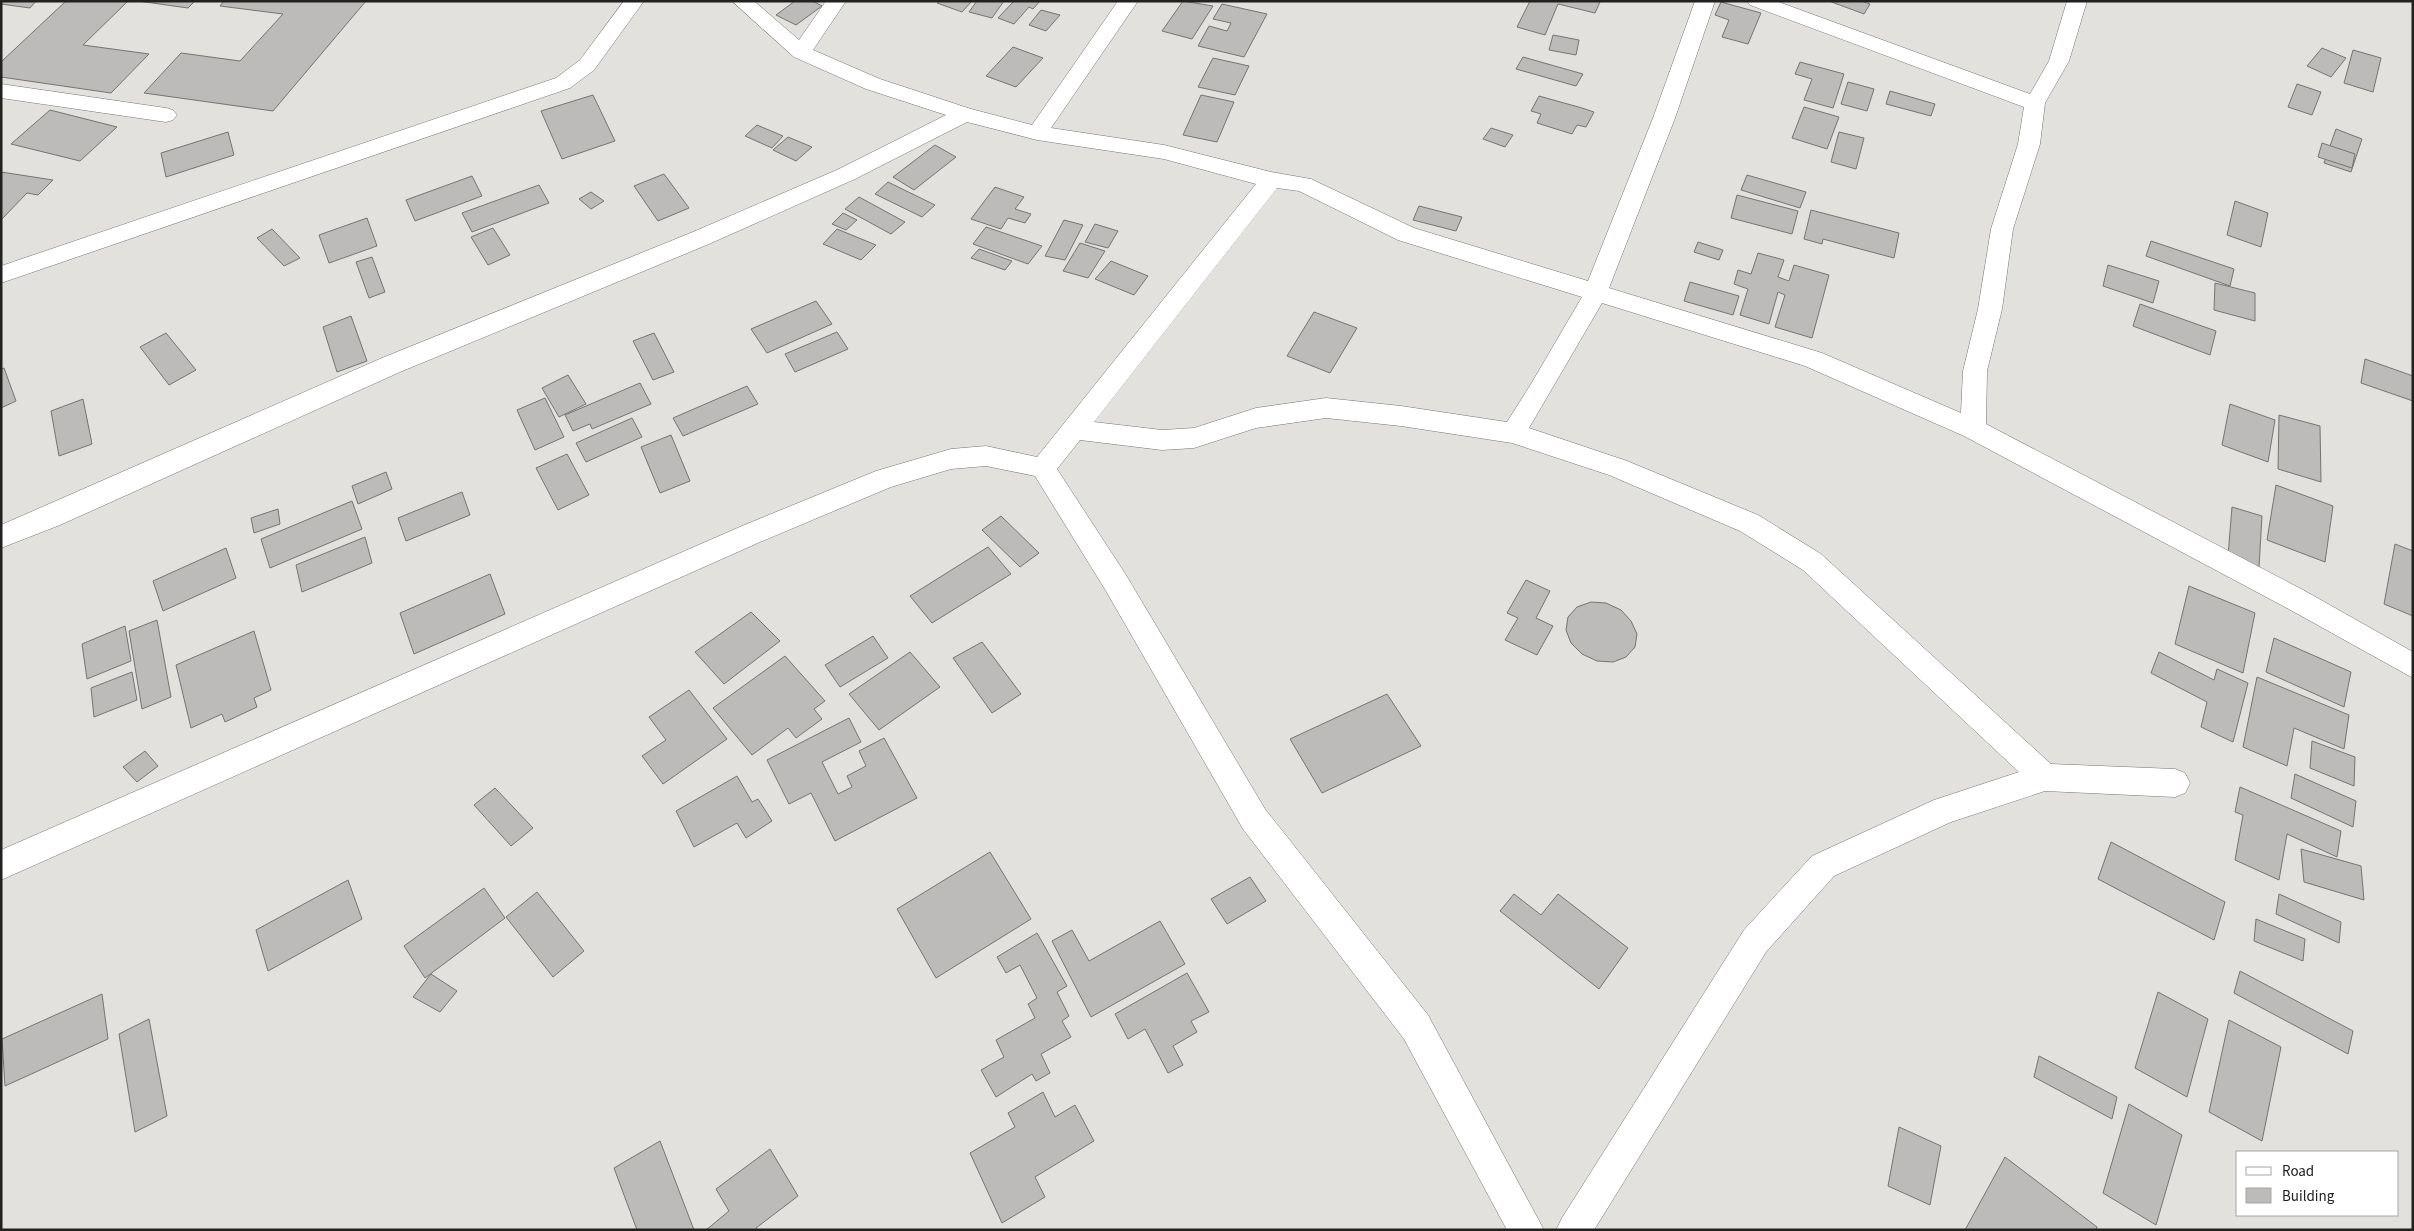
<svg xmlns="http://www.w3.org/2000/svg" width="2414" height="1231" viewBox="0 0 2414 1231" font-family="'Source Sans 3',sans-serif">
<rect width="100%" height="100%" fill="#e3e1de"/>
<g fill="#bdbbb9" stroke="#767472">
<path d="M1 1H36L30 8 1 4Z"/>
<path d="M66 1H128L83 45 149 54 111 93 1 77V62Z"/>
<path d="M138 1H195L188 8Z"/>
<path d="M224 1H366L273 111 144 93 181 53 240 61 283 14 220 6Z"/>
<path d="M795 1H813L822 6 796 25 776 15Z"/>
<path d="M939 1H972L962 12 937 3Z"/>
<path d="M977 1H1004L992 18 969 12Z"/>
<path d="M1010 1H1040L1033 9 1029 7 1014 24 998 18 1013 2Z"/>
<path d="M1183 1 1213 6 1192 39 1162 31Z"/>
<path d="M1530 1H1597L1600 2 1595 13 1558 4 1545 35 1517 27Z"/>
<path d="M1829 1H1862L1870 4 1864 14Z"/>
<path d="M1721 2 1761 13 1748 44 1722 37 1729 20 1715 15Z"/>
<path d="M1222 4 1267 14 1244 57 1198 46 1209 26 1227 31 1231 23 1213 19Z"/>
<path d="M1041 10 1060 15 1046 31 1029 25Z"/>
<path d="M1553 35 1579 40 1576 55 1549 50Z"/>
<path d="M1013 47 1043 58 1016 87 986 76Z"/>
<path d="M2322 48 2346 58 2331 77 2307 66Z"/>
<path d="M2353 50 2381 58 2373 92 2344 83Z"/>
<path d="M1523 57 1583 74 1576 86 1516 69Z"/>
<path d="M1213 58 1249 66 1235 95 1198 87Z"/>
<path d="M1800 62 1844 74 1833 108 1804 100 1812 79 1795 74Z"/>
<path d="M1848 82 1874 89 1867 111 1841 104Z"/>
<path d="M2297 84 2321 92 2312 115 2288 107Z"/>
<path d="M1890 91 1935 104 1931 116 1886 104Z"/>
<path d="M593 95 615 141 562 159 541 111Z"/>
<path d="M1201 95 1234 102 1217 142 1183 135Z"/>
<path d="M1539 96 1582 108 1594 112 1586 127 1577 125 1572 134 1537 123 1541 114 1531 111Z"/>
<path d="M1804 107 1839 117 1827 149 1792 138Z"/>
<path d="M50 110 117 127 80 161 11 144Z"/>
<path d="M757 125 783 136 772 148 745 136Z"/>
<path d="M1491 128 1513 135 1505 147 1483 139Z"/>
<path d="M2336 129 2362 139 2351 172 2324 163Z"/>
<path d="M228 132 234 155 166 177 161 153Z"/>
<path d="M1839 132 1864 138 1856 169 1831 162Z"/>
<path d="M788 137 812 147 796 161 773 150Z"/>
<path d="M2322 143 2355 154 2352 168 2318 157Z"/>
<path d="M935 145 956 157 914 190 893 177Z"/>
<path d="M1 172 53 180 38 195 27 193 1 220Z"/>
<path d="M664 174 689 208 658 221 634 186Z"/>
<path d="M1747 175 1806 192 1800 208 1741 190Z"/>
<path d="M472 176 482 196 415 221 406 200Z"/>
<path d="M888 182 935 205 922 217 875 194Z"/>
<path d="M539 185 549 203 472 232 462 213Z"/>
<path d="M995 187 1024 197 1015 209 1031 214 1025 223 1008 218 1001 229 971 219Z"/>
<path d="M591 192 604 201 591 209 579 199Z"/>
<path d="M1737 195 1798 211 1792 234 1731 218Z"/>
<path d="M859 197 905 222 891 234 845 209Z"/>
<path d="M2235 201 2268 213 2261 247 2227 235Z"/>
<path d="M1419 206 1462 217 1456 231 1413 220Z"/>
<path d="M1811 210 1899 233 1894 258 1823 239 1822 244 1804 239Z"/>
<path d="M843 213 857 220 846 230 832 224Z"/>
<path d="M367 218 377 246 329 263 319 235Z"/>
<path d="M1064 220 1083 225 1065 260 1045 256Z"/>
<path d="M1095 224 1118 231 1108 248 1085 242Z"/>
<path d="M986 227 1042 246 1028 264 973 244Z"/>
<path d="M493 228 510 255 488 265 471 237Z"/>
<path d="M272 229 300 258 284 266 257 238Z"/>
<path d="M837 229 876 245 861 260 823 244Z"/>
<path d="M2151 241 2234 269 2230 286 2146 256Z"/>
<path d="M1698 242 1723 250 1719 260 1694 252Z"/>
<path d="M1080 243 1105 251 1088 278 1063 271Z"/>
<path d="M979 249 1012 261 1005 270 971 258Z"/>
<path d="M1758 253 1784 260 1778 277 1789 281 1794 265 1829 275 1812 338 1775 327 1785 295 1778 292 1769 324 1740 315 1748 289 1734 284 1738 270 1751 274Z"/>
<path d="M372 257 385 292 369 298 356 262Z"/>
<path d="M1111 261 1148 276 1134 295 1095 279Z"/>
<path d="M2108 265 2159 281 2153 303 2103 286Z"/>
<path d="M1690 282 1739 296 1733 315 1684 301Z"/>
<path d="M2215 283 2255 293V321L2214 310Z"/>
<path d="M816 301 832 324 767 353 751 329Z"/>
<path d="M2140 304 2216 331 2210 355 2133 326Z"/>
<path d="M1314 312 1357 328 1330 373 1287 356Z"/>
<path d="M351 316 367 361 337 372 323 327Z"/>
<path d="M837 332 848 349 795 372 785 354Z"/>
<path d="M166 333 196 370 169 385 140 347Z"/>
<path d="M654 333 674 372 653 380 633 341Z"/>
<path d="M2365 359 2413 376V401L2361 383Z"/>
<path d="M4 368 16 401 1 408V369Z"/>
<path d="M568 375 586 404 559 417 542 388Z"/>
<path d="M640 383 651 404 592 429 590 424 573 431 565 415Z"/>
<path d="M747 386 758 404 683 436 673 418Z"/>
<path d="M545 398 564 437 535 450 517 410Z"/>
<path d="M83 399 92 444 59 456 51 411Z"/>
<path d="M2230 404 2275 420 2268 462 2222 445Z"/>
<path d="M2279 415 2320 426 2321 482 2278 469Z"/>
<path d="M632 418 642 437 586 462 576 443Z"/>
<path d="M671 435 690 481 660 493 641 447Z"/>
<path d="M567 454 589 495 558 510 536 468Z"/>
<path d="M386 472 392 489 358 504 352 486Z"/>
<path d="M2276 485 2333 506 2325 562 2267 540Z"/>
<path d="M462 492 470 515 406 541 398 518Z"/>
<path d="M352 501 362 529 270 568 261 539Z"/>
<path d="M2232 507 2262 516 2259 567 2228 556Z"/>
<path d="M278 509 280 524 254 533 251 518Z"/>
<path d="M1001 516 1039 553 1020 567 982 530Z"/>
<path d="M365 537 372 563 302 592 296 565Z"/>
<path d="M2395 544 2413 551V616L2384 604Z"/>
<path d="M988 547 1011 574 932 623 910 596Z"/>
<path d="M226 548 236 578 163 611 153 581Z"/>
<path d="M490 574 505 614 414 654 400 613Z"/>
<path d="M1526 580 1550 591 1536 618 1553 626 1537 655 1505 640 1518 618 1507 613Z"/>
<path d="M2189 586 2255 613 2243 673 2175 644Z"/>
<path d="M1591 602 1606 603 1621 610 1631 621 1637 634 1635 647 1626 657 1613 662 1597 661 1582 654 1571 643 1566 630 1568 617 1577 607Z"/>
<path d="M751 612 780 641 724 684 695 652Z"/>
<path d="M157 620 171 697 142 709 129 631Z"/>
<path d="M125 626 131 661 87 679 82 644Z"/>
<path d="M254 631 271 690 254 698 257 707 225 722 222 714 191 728 176 665Z"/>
<path d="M873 636 888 658 840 687 825 665Z"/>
<path d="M2274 638 2351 672 2344 707 2266 672Z"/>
<path d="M982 642 1021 694 992 713 953 658Z"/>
<path d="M910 652 940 687 879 730 849 694Z"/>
<path d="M2159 652 2214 680 2217 669 2248 683 2233 742 2201 727 2207 702 2151 673Z"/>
<path d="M785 656 825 701 814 709 822 719 796 738 788 728 752 755 713 708Z"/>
<path d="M132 672 137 700 94 717 91 688Z"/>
<path d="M2257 677 2349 715 2344 749 2294 728 2287 766 2243 747Z"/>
<path d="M689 690 727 739 663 784 642 756 666 740 649 717Z"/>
<path d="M1387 694 1421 746 1322 793 1290 739Z"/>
<path d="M849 718 861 742 822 762 838 794 852 787 847 776 866 766 859 751 884 738 917 798 835 841 811 793 789 804 767 760Z"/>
<path d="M2312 741 2355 757 2354 786 2310 768Z"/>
<path d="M145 751 158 766 137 782 123 767Z"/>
<path d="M2295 774 2356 801 2353 827 2291 798Z"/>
<path d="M737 776 752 802 758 799 772 821 746 838 737 823 694 847 676 811Z"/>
<path d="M2240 787 2341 831 2337 857 2287 834 2279 880 2235 860 2243 815 2235 812Z"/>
<path d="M495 788 533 828 511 846 474 805Z"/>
<path d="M2111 842 2225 902 2214 940 2098 879Z"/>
<path d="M2301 849 2361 866 2364 900 2304 882Z"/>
<path d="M990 852 1031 919 936 978 897 909Z"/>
<path d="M1250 877 1266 901 1227 924 1211 899Z"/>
<path d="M348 880 362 919 268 971 256 930Z"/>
<path d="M484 888 505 918 425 978 404 946Z"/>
<path d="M537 892 584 951 553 977 506 917Z"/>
<path d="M1514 894 1541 915 1558 894 1628 948 1599 989 1500 911Z"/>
<path d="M2279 894 2341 922 2339 943 2276 914Z"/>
<path d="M2256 919 2305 939 2303 961 2254 941Z"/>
<path d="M1160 921 1185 964 1091 1017 1052 941 1072 930 1089 961Z"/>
<path d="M1037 933 1067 986 1057 992 1069 1016 1062 1021 1071 1037 1041 1054 1050 1073 1036 1081 1032 1074 996 1097 981 1070 1004 1057 996 1040 1035 1018 1028 1004 1037 998 1020 965 1006 973 997 957Z"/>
<path d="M2240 971 2353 1031 2348 1054 2234 993Z"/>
<path d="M1187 973 1209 1012 1191 1021 1197 1032 1173 1046 1183 1065 1168 1073 1145 1029 1128 1039 1115 1014Z"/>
<path d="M431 974 457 991 440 1012 413 997Z"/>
<path d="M2158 992 2208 1019 2187 1097 2135 1068Z"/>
<path d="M102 994 108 1039 5 1086 2 1039Z"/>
<path d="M149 1019 167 1116 135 1132 119 1034Z"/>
<path d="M2229 1020 2281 1047 2262 1141 2209 1112Z"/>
<path d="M2039 1056 2117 1097 2112 1119 2034 1077Z"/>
<path d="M1043 1092 1055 1117 1075 1105 1094 1141 1035 1177 1045 1197 1002 1223 970 1153 1015 1127 1008 1113Z"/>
<path d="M2129 1104 2182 1135 2156 1225 2103 1193Z"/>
<path d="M1899 1127 1941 1146 1930 1205 1888 1186Z"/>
<path d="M660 1141 694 1230H637L614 1168Z"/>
<path d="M770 1149 798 1196 756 1228 758 1230H706L729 1211 716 1189Z"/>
<path d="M2005 1157 2097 1227 2096 1230H1965Z"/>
</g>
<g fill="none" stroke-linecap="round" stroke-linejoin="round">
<g stroke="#777572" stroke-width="1">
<g id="minor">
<path d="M624 1H644L594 70 570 88 1 283V266L556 78 580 60Z"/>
<path d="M732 1H754L799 40 826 1H846L813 50 880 79 971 109 1032 125 1118 1H1138L1051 128 1164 145 1271 172 1311 179 1414 228 1588 281 1653 118 1695 1H1715L1675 118 1609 288 1822 353 1961 413 1963 371 1978 309 1991 229 2018 144 2024 107 1750 5 1747 1H1776L2030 94 2049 61 2067 1H2087L2069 61 2045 103 2040 144 2013 229 2002 309 1987 371 1986 424 2305 591 2413 652V678L2285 607 1964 436 1805 366 1602 303 1529 428 1627 461 1758 515 1821 554 2051 764 2175 769 2185 773 2190 783 2185 793 2175 797 2045 791 1951 822 1834 876 1766 952 1594 1230H1556L1562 1218 1744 930 1812 856 1934 800 2019 772 1803 570 1740 531 1609 475 1512 443 1401 426 1326 418 1256 428 1194 448 1162 450 1080 440 1057 469 1126 575 1265 809 1428 1015 1544 1230H1507L1404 1039 1243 829 1106 591 1035 476 986 466 951 469 891 487 760 542 1 880V850L742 526 876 471 951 449 986 446 1037 457 1256 184 1164 159 1037 140 967 122 855 179 709 244 400 372 60 525 1 548V525L382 358 693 232 839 169 946 115 866 89 794 57ZM1277 188 1299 191 1398 240 1582 297 1531 384 1507 422 1401 406 1326 398 1256 408 1194 428 1162 430 1094 422Z"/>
<path d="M1 84 166 108 173 110 177 115 173 120 166 122 1 98Z"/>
</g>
</g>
<use href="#minor" fill="#fff" fill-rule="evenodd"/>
</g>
<rect width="2414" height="1231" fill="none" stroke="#212120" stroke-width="5"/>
<rect x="2236" y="1151" width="162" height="65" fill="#ffffff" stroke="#a6a6a6"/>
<rect x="2246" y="1167" width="25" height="8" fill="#ffffff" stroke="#a6a6a6"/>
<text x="2282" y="1176" font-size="15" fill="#212120">Road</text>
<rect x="2246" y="1188" width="25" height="15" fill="#bdbbb9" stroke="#a6a6a6"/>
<text x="2282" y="1201" font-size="15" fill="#212120">Building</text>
</svg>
